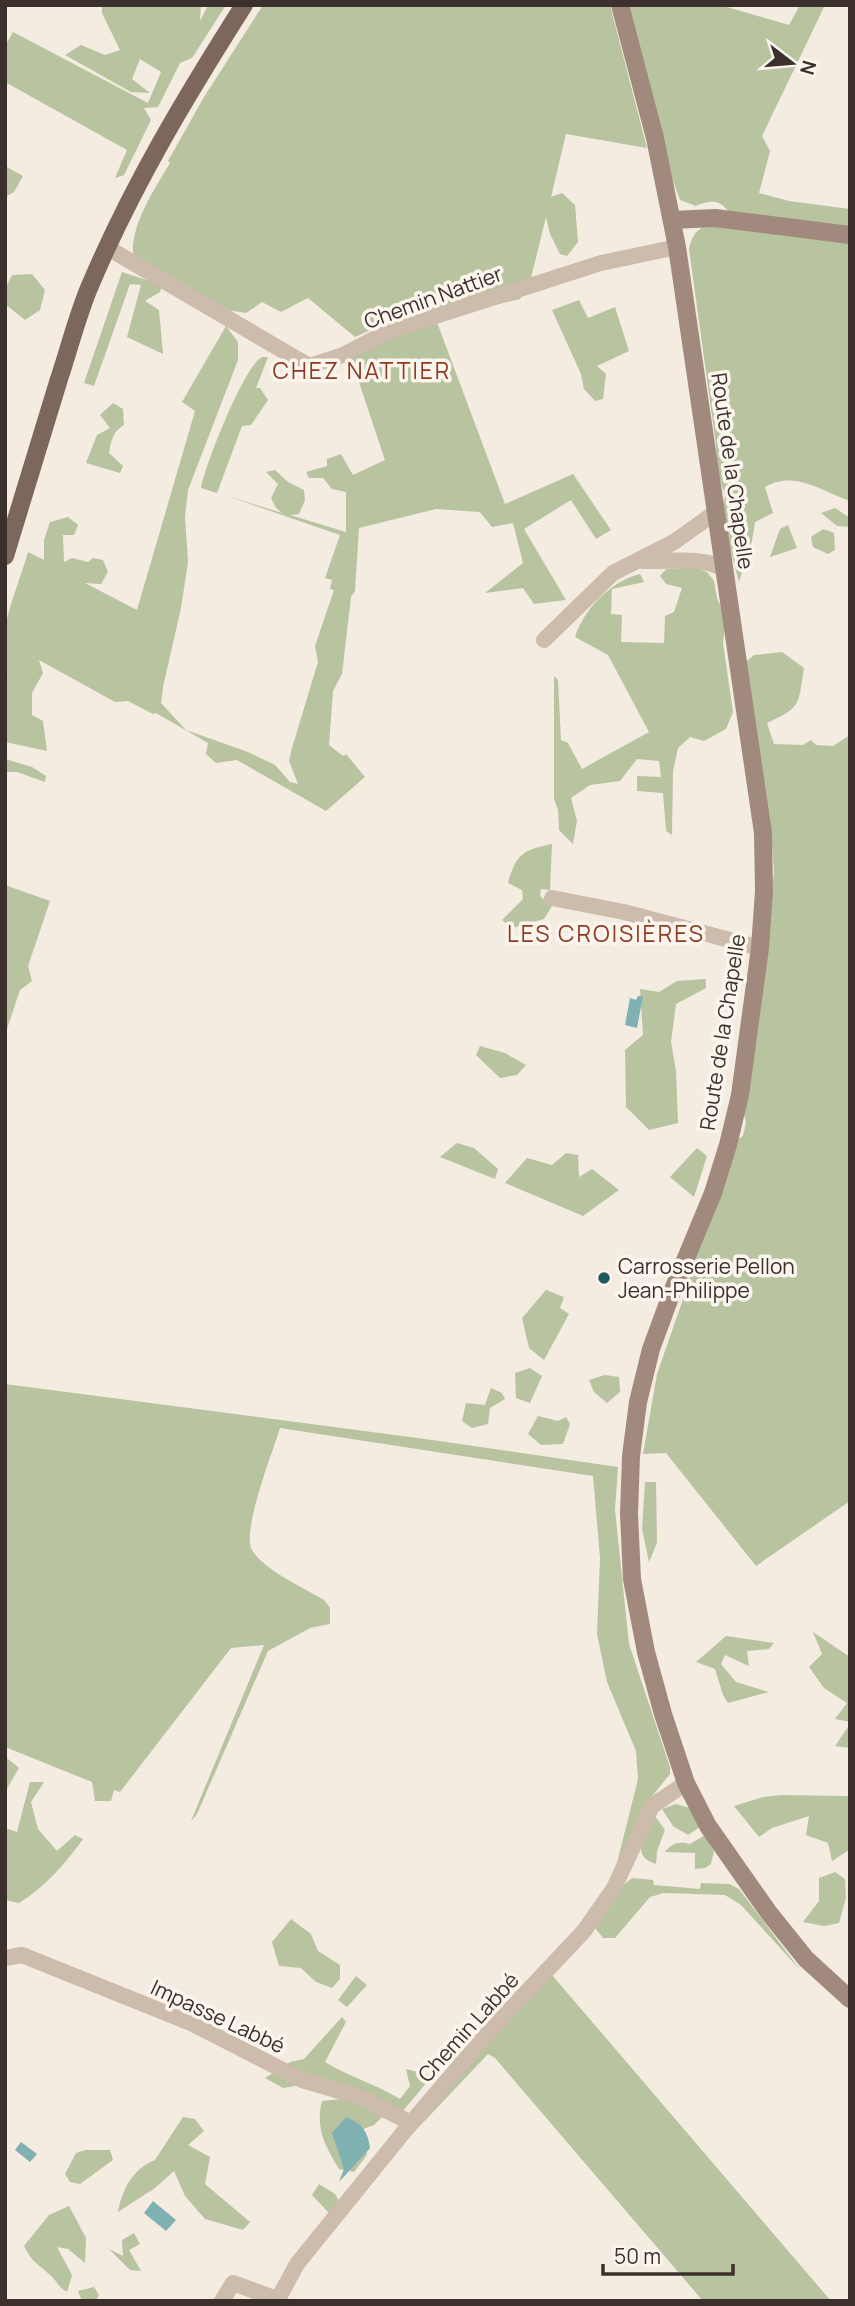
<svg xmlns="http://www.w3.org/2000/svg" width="855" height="2306" viewBox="0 0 855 2306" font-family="Manrope,sans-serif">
<rect width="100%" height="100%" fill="#f4ebe1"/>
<g fill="#b8c4a0">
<path d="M102 5H201L200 21 208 5H226L192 58 180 63 158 107 144 108 151 120 124 175 115 178 127 150 5 82V46L13 32 148 103 161 72 140 59 132 79 150 93 131 92 65 55 81 45 105 55 120 50 102 13Z"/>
<path d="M263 5H610L647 148 566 134 551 197 562 193 575 205 578 242 567 256 560 254 550 234 546 217 529 286 520 299 461 313 435 317 505 504 573 474 611 530 596 539 571 500 524 529 566 600 534 604 523 588 485 593 523 563 513 523 492 527 480 512 436 509 359 528 355 591 351 597 342 674 333 691 329 745 343 756 346 754 365 777 326 811 237 760 216 763 206 754 208 743 156 713 153 714 128 701 115 702 39 660 43 673 32 693V715L43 721 47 751 5 742V688C11 671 2 646 5 628 10 602 21 577 28 552L44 560V540L50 522 68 517 78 525 74 535H63L64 562 72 558 88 562 93 558 103 560 108 572 101 584 85 583 137 610 195 411 182 402 226 326 238 342V360L188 490 185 517 188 562 181 608 163 687 161 703 186 730 248 752 275 765 290 782 298 784 289 761 292 748 318 662 315 646 334 590 330 589 332 580 325 578 340 535 227 496 282 513 276 508 271 498 278 484 266 472 275 470 288 482 304 490 305 500 299 514 290 515 346 532V492L332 489 323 478H309L306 472 327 466V459L341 454 353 475 385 460 349 352 396 329 397 318 355 337 308 298 281 312 262 302 246 313 228 310 133 254C131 224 155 188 170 163L168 161 204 97Z"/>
<path d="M628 5H720L789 25 800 5H825L762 136 770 151 759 193 789 201 850 209V501C821 491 795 470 765 487L773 513 755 522 752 541 739 582 721 516 725 496 717 470 716 445 689 249C695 219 716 225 741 225 723 207 722 195 696 206L680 200 670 173Z"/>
<path d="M5 166 23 176 14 192 5 197Z"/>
<path d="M122 272 162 285 160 292 145 301 159 310 163 354 127 337 141 285 130 284 94 386 84 383Z"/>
<path d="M32 274 45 290 40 310 25 320 5 304 6 287 12 275Z"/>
<path d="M579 300 588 318 615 307 629 351 597 366 606 374 603 399 595 401 584 389 581 374 552 310Z"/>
<path d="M262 357H268L256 388H260L268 400 251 425 242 426 217 493 201 488C205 466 244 366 262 357Z"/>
<path d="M113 403 123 409 124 425C113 431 111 441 109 453L123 466 120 473 86 463 97 435 110 428 100 415Z"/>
<path d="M835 508 850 518V527L837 526 821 513Z"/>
<path d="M788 525 797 548 770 557 780 529Z"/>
<path d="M823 529 834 533 835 550 828 554 813 547 811 537Z"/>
<path d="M693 567 707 572 714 581 717 598 726 618 723 643 733 712 726 729 704 741 690 737 678 748 673 771 672 835 666 831 663 793 637 791V776L661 777 659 761 637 759 620 781 590 785 571 798 577 821 573 844 559 830 558 810 554 799V676L558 680 561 740 568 743 582 769 649 732 608 655 575 637C584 609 611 581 640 574L644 582 612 589 611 614 622 615 621 642 664 643 665 616 674 612 682 588 666 584 660 576 666 569Z"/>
<path d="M782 652 804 668C798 705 802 707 767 723L774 744 803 745 811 740 816 745 833 746 850 735V1501L756 1566 666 1453 643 1454 657 1374 689 1282 687 1272 736 1140 743 1136 746 1122 744 1115 765 961 774 871 771 831 745 663 754 655Z"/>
<path d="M5 759 32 767 46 776 45 782 17 772H5Z"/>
<path d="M552 844 550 890 541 889 540 896 552 906 544 919 512 928 502 920 523 899 522 890 508 883C516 854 523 850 552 844Z"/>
<path d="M5 885 50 901 28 966 32 981 20 990 5 1035Z"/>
<path d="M706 979V988L676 1004 671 1042 676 1071 678 1123 649 1130 626 1107 625 1050 643 1035 640 989 659 992 677 981Z"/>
<path d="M480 1046 505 1053 526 1065 517 1075 500 1078 476 1055Z"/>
<path d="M457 1143 474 1148 498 1169 495 1179 440 1157Z"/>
<path d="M697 1148 707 1156 694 1197 670 1177Z"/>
<path d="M566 1153 578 1155 579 1177 592 1169 619 1190 583 1216 505 1183 527 1158 552 1165Z"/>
<path d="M546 1290 564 1297 560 1308 569 1314 544 1360 529 1348 522 1318Z"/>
<path d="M530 1368 542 1376 530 1403 516 1398 515 1373Z"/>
<path d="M605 1375 619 1377 620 1392 607 1403 594 1392 589 1380Z"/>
<path d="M5 1384 425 1439 618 1467 615 1510 629 1644 670 1767V1774L649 1800 616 1867 638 1779 636 1751 607 1682 597 1634 600 1558 593 1476 280 1428C273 1451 241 1532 252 1550 264 1570 304 1588 324 1600L330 1608V1624L310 1628 268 1651 197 1814 191 1821 264 1645 231 1648 120 1792 114 1790 111 1801H95L92 1782 5 1747Z"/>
<path d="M491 1388 502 1393 505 1399 490 1408 488 1424 472 1428 462 1421 466 1403 485 1405Z"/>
<path d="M538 1416 558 1421 566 1417 570 1424 563 1444 541 1445 528 1434Z"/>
<path d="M645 1482H656L657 1543 649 1562 642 1529Z"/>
<path d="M813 1632 850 1657V1722L835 1719 847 1703 824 1688 809 1667 822 1654Z"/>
<path d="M726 1636 774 1643 769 1649 747 1651 749 1666 725 1655 721 1664 736 1682 769 1692 728 1703 723 1695 715 1669 696 1662Z"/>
<path d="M850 1724V1748L835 1746Z"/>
<path d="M8 1759 19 1768 5 1792V1760Z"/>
<path d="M30 1782H44L31 1802 38 1829 57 1851 75 1835 83 1839C65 1864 45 1887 19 1903L5 1900V1828L17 1832Z"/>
<path d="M781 1795 848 1796 849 1850 832 1861 828 1843 806 1835 809 1816 772 1828 759 1837 734 1806 763 1797Z"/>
<path d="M676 1804 690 1808 700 1827 688 1835 673 1826 662 1809Z"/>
<path d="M655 1816 665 1830 657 1851 656 1864C647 1861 641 1857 641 1848Z"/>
<path d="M705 1835 714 1851 711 1864 705 1868 695 1869V1853L665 1852C672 1843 679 1841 690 1844Z"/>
<path d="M835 1872 845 1879 846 1898 839 1923 824 1926 803 1922 819 1901V1878Z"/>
<path d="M632 1878 653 1880 654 1885 700 1889 701 1883 729 1884 739 1889 801 1971 741 1905 725 1895 664 1893 650 1897 615 1938H603L595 1928 620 1888Z"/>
<path d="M291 1919 311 1934 318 1951 340 1965V1979L332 1988 316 1982 301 1968 279 1966 272 1942Z"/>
<path d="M552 1975 831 2301H703L495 2058 488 2054 397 2150 463 2069Z"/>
<path d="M356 1976 367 1985 347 2007 338 2000Z"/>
<path d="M342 2017 346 2022 325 2062C349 2077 376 2084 400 2099L410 2086 406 2069 432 2076 403 2111 372 2097 382 2117 374 2125 361 2130 367 2155 354 2172 339 2169C325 2146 315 2128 322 2101L341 2099 321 2082 283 2088 265 2078 290 2062 304 2059Z"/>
<path d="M183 2117 195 2119 204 2131 188 2145 210 2157 205 2184 250 2222 243 2230 205 2219 185 2196 174 2171 155 2188 118 2212C122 2190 133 2168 155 2160Z"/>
<path d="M86 2150H110L113 2160 80 2184 70 2182 65 2174 76 2153Z"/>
<path d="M319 2184 335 2194 339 2201 329 2213 312 2195Z"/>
<path d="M69 2206 86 2238 85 2263 68 2249 57 2247 72 2275 67 2292C58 2287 58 2282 51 2276 38 2263 33 2264 24 2246L49 2215Z"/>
<path d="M134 2233 140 2244 129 2250 141 2271 130 2270 109 2249 123 2256 122 2240Z"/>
<path d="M94 2287 99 2295 96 2301H82L78 2291Z"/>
</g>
<g fill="#7fb0b2">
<path d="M638 996H643L637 1028 625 1025 630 998 636 1000Z"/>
<path d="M346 2117C362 2123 368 2132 370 2148L339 2182 344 2169 332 2133Z"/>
<path d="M21 2142 37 2154 30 2162 15 2150Z"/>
<path d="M153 2201 176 2220 166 2231 144 2213Z"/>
</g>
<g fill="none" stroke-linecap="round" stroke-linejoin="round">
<g stroke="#cdbbac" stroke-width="16">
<path d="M108 248 309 366 343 355 389 331 601 263 677 247"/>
<path d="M642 561C668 562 701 556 724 569"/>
<path d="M544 640 613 573 674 542 716 512"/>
<path d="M552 898 624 912 760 948"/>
<path d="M5 1958 22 1955 191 2023 302 2080 360 2097 411 2123"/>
<path d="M222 2301 233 2283 277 2299"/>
<path d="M277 2301 297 2264 411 2123 485 2036 584 1931 614 1888 652 1806 686 1783"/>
</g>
<g stroke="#a18a7d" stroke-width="18">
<path d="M620 5 655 138 677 247 763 833 764 891 760 948 740 1095 728 1145 713 1193 672 1292 651 1349 638 1402 631 1456 629 1514 632 1579 646 1652 663 1714 686 1783 708 1826 769 1913 806 1959 850 1999"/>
<path d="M672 220 715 218 850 235"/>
</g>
<path stroke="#7d675c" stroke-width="18" d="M5 556C23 497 41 438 59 379 69 349 77 317 89 288 132 186 185 98 244 5"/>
</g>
<circle fill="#1f5a5e" stroke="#fbf5ee" stroke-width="2.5" cx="604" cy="1278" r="7"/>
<g text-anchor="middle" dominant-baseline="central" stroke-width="7" stroke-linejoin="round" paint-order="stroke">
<g font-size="21" fill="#3b302b" stroke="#fbf5ee">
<text transform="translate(433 297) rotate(-20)">Chemin Nattier</text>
<text transform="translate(733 471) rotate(82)">Route de la Chapelle</text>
<text transform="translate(722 1032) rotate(-81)">Route de la Chapelle</text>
<text transform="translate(218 2016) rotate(25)">Impasse Labbé</text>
<text transform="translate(468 2027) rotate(-48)">Chemin Labbé</text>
</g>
<g font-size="21" fill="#3b302b" stroke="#fbf5ee" text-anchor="start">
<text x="618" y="1266">Carrosserie Pellon<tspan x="618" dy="24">Jean-Philippe</tspan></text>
</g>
<g font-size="23" letter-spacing="2" fill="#8c3b22" stroke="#fbf5ee">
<text x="362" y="370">CHEZ NATTIER</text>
<text x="606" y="933">LES CROISIÈRES</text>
</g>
</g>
<rect width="855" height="2306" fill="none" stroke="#3b302b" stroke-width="14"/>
<g transform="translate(792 63) rotate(106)" stroke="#fbf5ee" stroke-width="5" paint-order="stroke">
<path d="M0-5L12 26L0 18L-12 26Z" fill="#3b302b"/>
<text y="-10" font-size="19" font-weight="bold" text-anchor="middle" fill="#3b302b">N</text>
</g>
<path d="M603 2264v10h130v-10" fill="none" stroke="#3b302b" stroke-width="3.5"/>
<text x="614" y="2264" font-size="21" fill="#3b302b" stroke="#fbf5ee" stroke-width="5" paint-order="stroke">50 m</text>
</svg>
